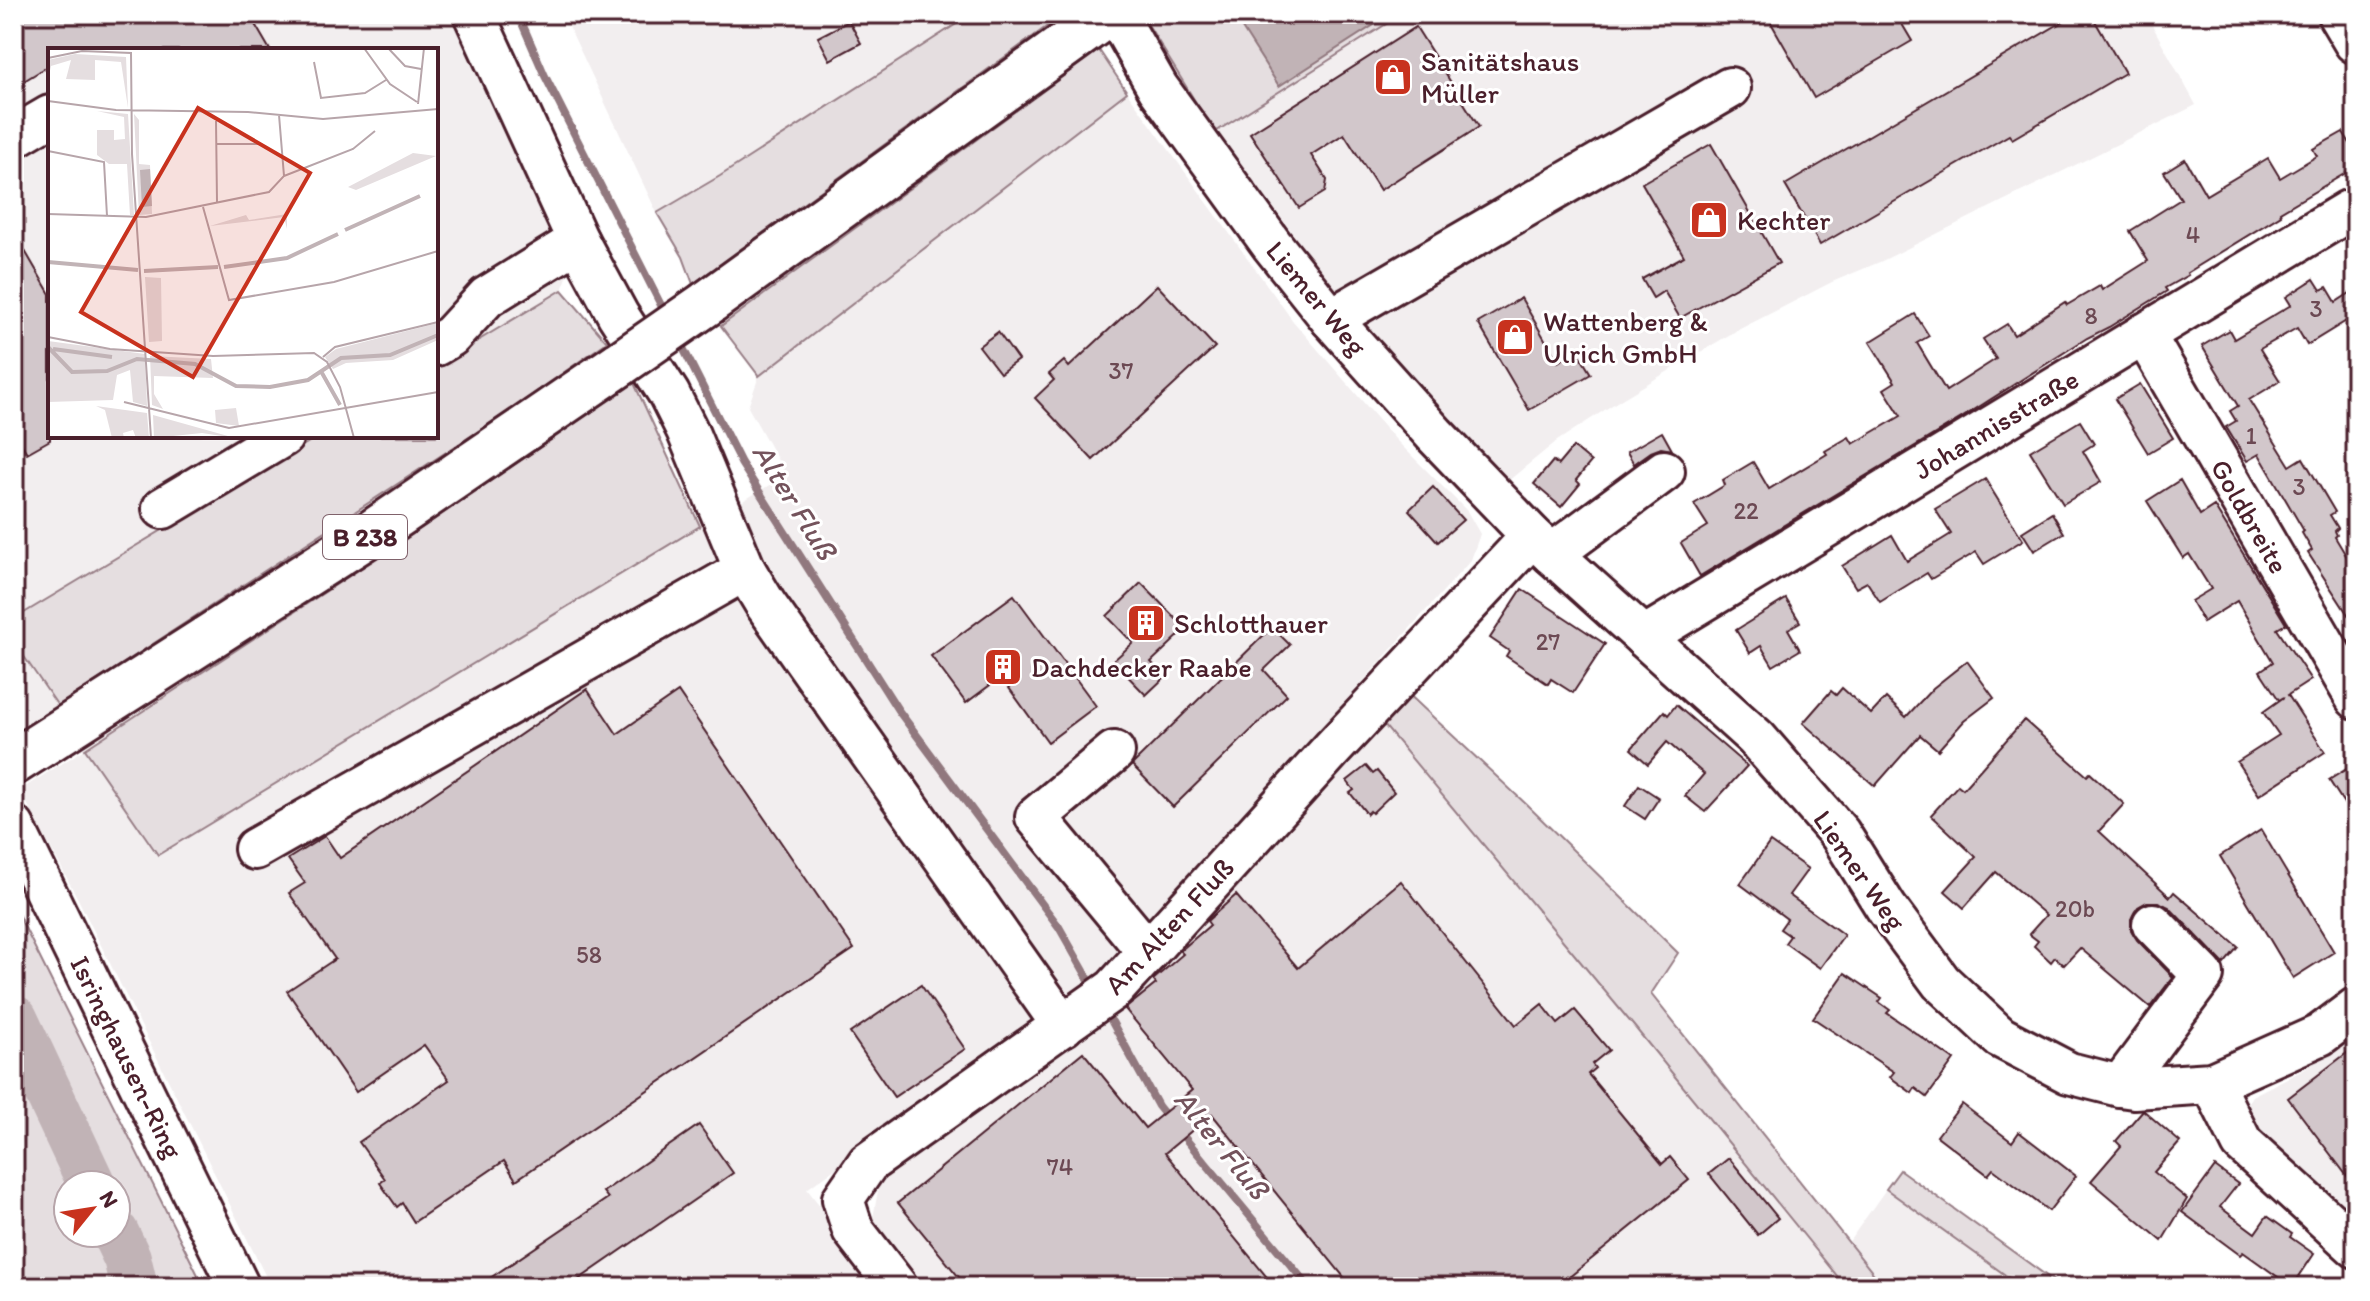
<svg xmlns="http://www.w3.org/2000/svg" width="2370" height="1301" viewBox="0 0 2370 1301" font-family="Itim,sans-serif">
<rect width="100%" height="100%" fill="#fff"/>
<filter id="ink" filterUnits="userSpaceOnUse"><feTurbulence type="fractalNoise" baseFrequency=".0125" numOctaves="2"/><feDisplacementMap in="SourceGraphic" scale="16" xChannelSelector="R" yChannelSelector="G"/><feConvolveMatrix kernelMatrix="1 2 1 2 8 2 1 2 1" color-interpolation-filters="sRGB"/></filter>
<g filter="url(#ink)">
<g fill="#f2eeef">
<path d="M14 14H495L589 221 562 290 436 366V50H50V436H319L14 619Z"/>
<path d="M563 14H972L720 176 657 213Z"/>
<path d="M1402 14H2146L2196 105 1882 261 1832 282 1734 332 1620 400 1557 441 1508 481 1415 383 1330 283 1217 131Z"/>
<path d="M1127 92 1293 321 1396 440 1467 511 1480 534 1471 560 1094 982 807 1189 883 1287H271L78 899 20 790 85 749 158 854 786 475 748 407 759 376Z"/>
<path d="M14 642 58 706 14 734Z"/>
<path d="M1379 719 1633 1025 1846 1287H918L872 1224 880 1179 1118 1001Z"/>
<path d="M2356 1032V1218L2352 1221 2252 1128 2248 1110 2249 1101 2252 1096 2305 1069Z"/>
<path d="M1886 1189 2022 1287H1884L1848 1243Z"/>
</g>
<g fill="#e5dee0" stroke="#987e86" stroke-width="2" fill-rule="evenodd">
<path d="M972 14H1064L693 284 683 257 657 213 720 176Z"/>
<path d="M1149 14H1402L1217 131 1198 106 1144 18Z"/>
<path d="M1099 50 1127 92 759 376 721 326Z"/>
<path d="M562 290 607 342 509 411 58 706 14 642V619L319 436H436V366Z"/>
<path d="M634 383 700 526 158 855 85 749 401 542Z"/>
<path d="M1403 689 1527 805 1678 953 1651 994 1884 1287H1846L1633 1025 1379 719Z"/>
<path d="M14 906 204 1287H14ZM116 1185V1233H68V1185Z"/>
<path d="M1900 1170 2062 1287H2022L1886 1189Z"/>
</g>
<path fill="#c1b3b6" stroke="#91787e" stroke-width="2" d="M1233 14H1391L1279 86Z"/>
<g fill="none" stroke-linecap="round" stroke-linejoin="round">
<g stroke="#91787e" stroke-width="8">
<path d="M518 14 545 76 667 317"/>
<path d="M679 340 741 463 898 710 1059 927 1088 978"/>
<path d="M1112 1022 1158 1106 1170 1121"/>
<path d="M1179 1131 1309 1287"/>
</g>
<g stroke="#c1b3b6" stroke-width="48">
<path d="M14 1019 92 1185"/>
<path d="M115 1233 127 1258 134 1287"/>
</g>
</g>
<g fill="#d2c7cb" stroke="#4a1f2b" stroke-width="2">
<path d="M14 14H249L270 50H50V65L14 87Z"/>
<path d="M1766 14H1896L1912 41 1814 98Z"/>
<path d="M2076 14H2091L2125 73 2012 139 2009 135 1820 245 1785 185Z"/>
<path d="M849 21 861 43 830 60 818 37Z"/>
<path d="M1416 27 1479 127 1380 190 1344 134 1311 155 1327 180 1325 192 1299 208 1250 133Z"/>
<path d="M2343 132 2356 153V167L2280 212 2281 215 2187 273 2188 275 2165 288 2167 291 2109 327 2087 338 1963 417 1700 576 1681 543 1708 526 1694 504 1725 485 1723 480 1753 462 1769 489 1827 454 1825 451 1849 437 1853 444 1901 416 1884 389 1895 382 1870 342 1915 314 1929 336 1917 343 1946 391 1996 359 1983 339 2007 324 2014 335 2065 302 2067 305 2100 286 2102 290 2148 261 2130 231 2181 199 2164 172 2185 159 2206 195 2268 158 2280 178 2317 156 2313 149Z"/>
<path d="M1711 144 1779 263 1680 318 1664 291 1653 298 1642 279 1684 256 1642 183Z"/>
<path d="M14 232 50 294V440L27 453 14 432Z"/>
<path d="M2314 279 2321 290 2327 287 2336 302 2356 289V315L2307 345 2297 328 2260 349 2280 381 2249 400 2290 466 2303 458 2335 512 2330 515 2338 528 2335 531 2337 535 2335 537 2356 572V627L2308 553 2312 550 2302 533 2304 531 2259 454 2247 461 2226 427 2236 421 2230 411 2238 406 2202 346 2229 330 2234 339 2291 305 2286 297Z"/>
<path d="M1157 285 1215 347 1093 460 1035 398 1054 380 1049 374 1064 361 1069 367Z"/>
<path d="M1521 298 1558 362 1577 351 1591 374 1529 410 1478 323Z"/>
<path d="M998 332 1018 360 1000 373 979 346Z"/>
<path d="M2140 384 2173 438 2148 453 2115 399Z"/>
<path d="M2080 421 2094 444 2083 451 2101 482 2063 504 2030 451Z"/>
<path d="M1662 432 1672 450 1661 448 1651 452 1634 464 1627 452Z"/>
<path d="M1573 447 1591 462 1576 480 1580 484 1561 507 1534 484 1553 461 1558 465Z"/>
<path d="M1985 479 2023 540 1984 564 1976 552 1931 579 1927 573 1880 602 1867 582 1856 588 1842 566 1892 535 1907 561 1951 534 1935 509Z"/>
<path d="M2180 480 2200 515 2214 506 2286 624 2277 629 2311 680 2288 695 2325 752 2259 795 2237 762 2279 735 2263 712 2284 697 2279 700 2260 671 2273 662 2237 601 2203 622 2191 601 2211 589 2189 554 2183 558 2147 501Z"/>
<path d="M1433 487 1463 520 1438 542 1409 510Z"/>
<path d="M2052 513 2064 533 2034 551 2022 532Z"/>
<path d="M1141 583 1186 629 1151 662 1165 677 1146 695 1113 661 1133 643 1107 616Z"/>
<path d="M1522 589 1605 644 1573 693 1551 679 1548 684 1506 656 1509 651 1490 638Z"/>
<path d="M1014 595 1096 706 1048 742 1001 677 966 703 931 656Z"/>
<path d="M1786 599 1800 622 1788 629 1800 650 1773 666 1761 646 1750 653 1736 630Z"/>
<path d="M1272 627 1290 645 1264 670 1287 695 1173 807 1132 765Z"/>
<path d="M1967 661 1994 698 1964 721 1938 750 1920 735 1875 786 1803 723 1831 691 1836 695 1842 688 1871 714 1886 698 1906 717 1933 688Z"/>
<path d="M587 689 617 734 678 692 854 949 516 1180 504 1161 414 1222 402 1203 397 1207 380 1183 385 1179 359 1142 449 1080 424 1045 356 1092 287 991 335 959 289 893 305 883 288 859 325 836 340 858Z"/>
<path d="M1676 705 1747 766 1705 812 1685 796 1704 774 1667 742 1648 764 1631 749 1664 711 1668 715Z"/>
<path d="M2024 720 2087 776 2090 773 2124 804 2099 831 2170 897 2174 892 2238 947 2224 964 2169 907 2158 902H2147L2138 907 2131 919V930L2137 940 2173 977 2150 1007 2080 948 2064 965 2055 957 2051 962 2034 946 2038 941 2029 934 2046 915 1996 872 1964 908 1945 891 1976 857 1931 815 1958 785 1963 789Z"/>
<path d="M2356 763V822L2329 780Z"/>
<path d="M1366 766 1373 774 1377 771 1394 792 1372 813 1370 811 1367 814 1350 793 1354 790 1347 781Z"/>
<path d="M1639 785 1659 798 1645 819 1625 806Z"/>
<path d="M2261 830 2334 952 2293 978 2220 856Z"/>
<path d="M1770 842 1808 869 1789 895 1844 935 1820 968 1785 943 1790 936 1780 929 1787 919 1740 884Z"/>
<path d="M1401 881 1516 1025 1542 1004 1558 1024 1575 1010 1609 1050 1592 1064 1595 1068 1588 1074 1662 1164 1670 1157 1689 1180 1557 1287H1352L1212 1114 1165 1153 1275 1287H967L898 1203 1083 1052 1145 1128 1192 1090 1125 1009 1156 984 1153 980 1183 954 1180 951 1210 925 1207 921 1236 895 1298 968Z"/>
<path d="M1845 973 1882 998 1879 1002 1890 1010 1887 1013 1954 1060 1927 1097 1915 1088 1912 1093 1890 1077 1894 1072 1813 1018Z"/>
<path d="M921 985 965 1049 894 1097 850 1033Z"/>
<path d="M2356 1046V1188L2288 1098Z"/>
<path d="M1962 1104 2012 1142 2019 1132 2076 1176 2049 1211 1993 1169 1988 1175 1937 1136Z"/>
<path d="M2143 1110 2180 1142 2154 1172 2187 1199 2162 1241 2091 1181 2121 1146 2116 1141Z"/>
<path d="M699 1125 733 1173 568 1287H477L608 1198 603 1192Z"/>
<path d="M1729 1158 1778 1218 1758 1235 1709 1174Z"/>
<path d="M2215 1167 2238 1184 2220 1207 2255 1233 2267 1216 2292 1234 2290 1237 2314 1254 2292 1287 2243 1252 2240 1255 2182 1212Z"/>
</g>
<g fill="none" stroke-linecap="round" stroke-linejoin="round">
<g stroke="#4a1f2b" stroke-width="46">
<g id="minor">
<path d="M474 14 578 241 618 315 669 394 687 430 745 570 766 605 1063 1026"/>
<path d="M1116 14 1158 88 1272 245 1331 319 1435 435 1532 536 1756 738 1840 834 1887 909 1941 982 2000 1037 2069 1073 2120 1086 2134 1088 2212 1083 2320 1035 2356 1008"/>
<path d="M14 137 50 116"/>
<path d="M1331 319 1730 88"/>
<path d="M2144 334 2356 698"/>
<path d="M436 345 451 336 487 297 578 241"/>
<path d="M163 508 283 436"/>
<path d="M1552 554 1664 471"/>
<path d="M1644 637 2348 211"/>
<path d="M1114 752 1036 817 1148 952"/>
<path d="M14 827 239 1287"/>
<path d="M255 849 745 570"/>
<path d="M2212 1083 2242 1143 2356 1247"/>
<path d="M2120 1086 2203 975 2153 924"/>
<path d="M897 1287 853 1230 843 1199 868 1163 1114 989 1333 748 1532 536"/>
</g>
</g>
<g stroke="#4a1f2b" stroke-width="50">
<g id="major">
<path d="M2340 14 2356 41"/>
<path d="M706 304 1108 14"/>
<path d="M14 762 376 530 621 363"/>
</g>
</g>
<use href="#minor" stroke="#fff" stroke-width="40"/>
<use href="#major" stroke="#fff" stroke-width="44"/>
<g stroke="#4a1f2b" stroke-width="50" stroke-linecap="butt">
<path id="major-bridge" d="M621 363 706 304"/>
</g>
<use href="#major-bridge" stroke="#fff" stroke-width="44"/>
</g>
</g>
<defs>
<g id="shop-square" transform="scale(2)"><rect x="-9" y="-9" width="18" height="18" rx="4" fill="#c8321e" stroke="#fff"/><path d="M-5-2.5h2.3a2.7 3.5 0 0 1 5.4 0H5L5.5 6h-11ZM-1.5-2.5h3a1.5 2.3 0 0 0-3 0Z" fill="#fff"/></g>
<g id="building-square" transform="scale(2)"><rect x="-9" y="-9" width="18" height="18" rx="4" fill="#c8321e" stroke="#fff"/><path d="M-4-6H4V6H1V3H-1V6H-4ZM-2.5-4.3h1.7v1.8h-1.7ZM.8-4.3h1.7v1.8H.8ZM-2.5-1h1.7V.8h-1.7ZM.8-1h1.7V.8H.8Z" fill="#fff"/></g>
</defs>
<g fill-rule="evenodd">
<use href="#shop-square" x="1393" y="77"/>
<use href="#shop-square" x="1709" y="220"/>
<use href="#shop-square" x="1515" y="337"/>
<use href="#building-square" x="1146" y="623"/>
<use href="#building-square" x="1003" y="667"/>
</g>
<g text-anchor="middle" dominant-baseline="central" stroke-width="6" stroke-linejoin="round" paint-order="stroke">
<g font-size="24" fill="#6c4953">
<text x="2193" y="234">4</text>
<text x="2316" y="308">3</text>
<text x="2091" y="315">8</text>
<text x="1121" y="370">37</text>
<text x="2251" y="435">1</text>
<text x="2299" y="486">3</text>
<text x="1746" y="510">22</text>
<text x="1548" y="641">27</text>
<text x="2075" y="908">20b</text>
<text x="589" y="954">58</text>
<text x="1060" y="1166">74</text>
</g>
<rect fill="#fff" stroke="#80626b" stroke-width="2" x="323" y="515" width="84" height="44" rx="6"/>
<g font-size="26" font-weight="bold" fill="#4a1f2b">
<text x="365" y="537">B 238</text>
</g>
<g font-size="28" fill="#4a1f2b" stroke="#fff" text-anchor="start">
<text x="1421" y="61">Sanitätshaus<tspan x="1421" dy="32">Müller</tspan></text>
<text x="1737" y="220">Kechter</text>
<text x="1543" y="321">Wattenberg &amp;<tspan x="1543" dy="32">Ulrich GmbH</tspan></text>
<text x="1174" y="623">Schlotthauer</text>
<text x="1031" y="667">Dachdecker Raabe</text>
</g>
<g font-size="28" fill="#4a1f2b" stroke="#fff">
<text transform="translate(1317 298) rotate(50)">Liemer Weg</text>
<text transform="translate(1996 424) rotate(-31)">Johannisstraße</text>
<text transform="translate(2250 516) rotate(60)">Goldbreite</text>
<text transform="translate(1860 870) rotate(55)">Liemer Weg</text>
<text transform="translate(1169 926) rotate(-47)">Am Alten Fluß</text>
<text transform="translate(127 1057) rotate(64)">Isringhausen-Ring</text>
</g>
<g font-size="30" font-style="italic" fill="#74535c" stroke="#fff">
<text transform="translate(795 501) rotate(58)">Alter Fluß</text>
<text transform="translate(1222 1144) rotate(51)">Alter Fluß</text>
</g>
</g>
<g transform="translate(48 48)">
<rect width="390" height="390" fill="#fff"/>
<path d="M27 6 78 9 80 60 73 14 47 12V32L18 31 23 12 3 18 0 32V12ZM49 63 80 66 86 167H82L79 116H61L49 107V82H66V92L77 91 76 69ZM86 66 91 72V116L102 117 104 166 91 167ZM365 105 388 108 308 142 300 139ZM239 166V181L236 169 162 178 198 167 201 172ZM97 229 113 230 114 293 101 294ZM390 275V292L345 312 298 315 285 321 277 309 288 301ZM0 293 97 306 99 358 85 354 82 322 69 327 65 352 0 354ZM102 308 163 311 165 330 106 328V346L115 361 104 357ZM48 358 99 365 101 390H88L85 382 75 385 76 390H64L57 362ZM188 360 191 378 168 375 167 362ZM105 367 187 390 154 385 106 390Z" fill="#e5dee0"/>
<path d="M102 121 104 158 94 159 92 122Z" fill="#c1b3b6"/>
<path fill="none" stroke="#c1b3b6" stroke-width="4" d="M297 182 372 148M0 214 90 222M176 219 239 210 290 186M96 223 170 219M0 299 24 324 59 323 89 311 147 316 188 338 222 339 260 332 293 310 342 307 390 287M5 301 64 309M274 325 292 357"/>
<path fill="none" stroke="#b7a5aa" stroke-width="2" d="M316 0 342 36 369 54M340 0 357 18 373 21M0 10 34 3 83 5 84 106 103 390M266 14 273 50 317 45 338 32M0 53 68 62 200 64 275 71 390 61M370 56 376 0M168 73 169 154M168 96H210M0 103 56 114 59 168M236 128 305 101 327 83M155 159 181 252 286 234 390 203M0 166 98 169 221 144 236 128 231 67M0 289 62 301 165 308 266 305 279 314 292 339 306 390M275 309 287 299 390 274M76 354 181 380 390 344M138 389 167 390"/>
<path fill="#c8321e" fill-opacity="0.15" stroke="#c8321e" stroke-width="4" d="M150 60 262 125 145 329 33 264Z"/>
<rect width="390" height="390" fill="none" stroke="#4a1f2b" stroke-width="4"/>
</g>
<rect width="2370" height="1301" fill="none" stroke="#fff" stroke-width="48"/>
<rect x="24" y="24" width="2322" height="1253" fill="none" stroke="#4a1f2b" stroke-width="3" filter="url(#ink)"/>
<g transform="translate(92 1209) rotate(60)"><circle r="38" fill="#ffffff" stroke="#b7a5aa" stroke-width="2"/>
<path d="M0-6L14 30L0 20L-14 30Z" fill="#c8321e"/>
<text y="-12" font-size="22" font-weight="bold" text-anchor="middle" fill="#4a1f2b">N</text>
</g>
</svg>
